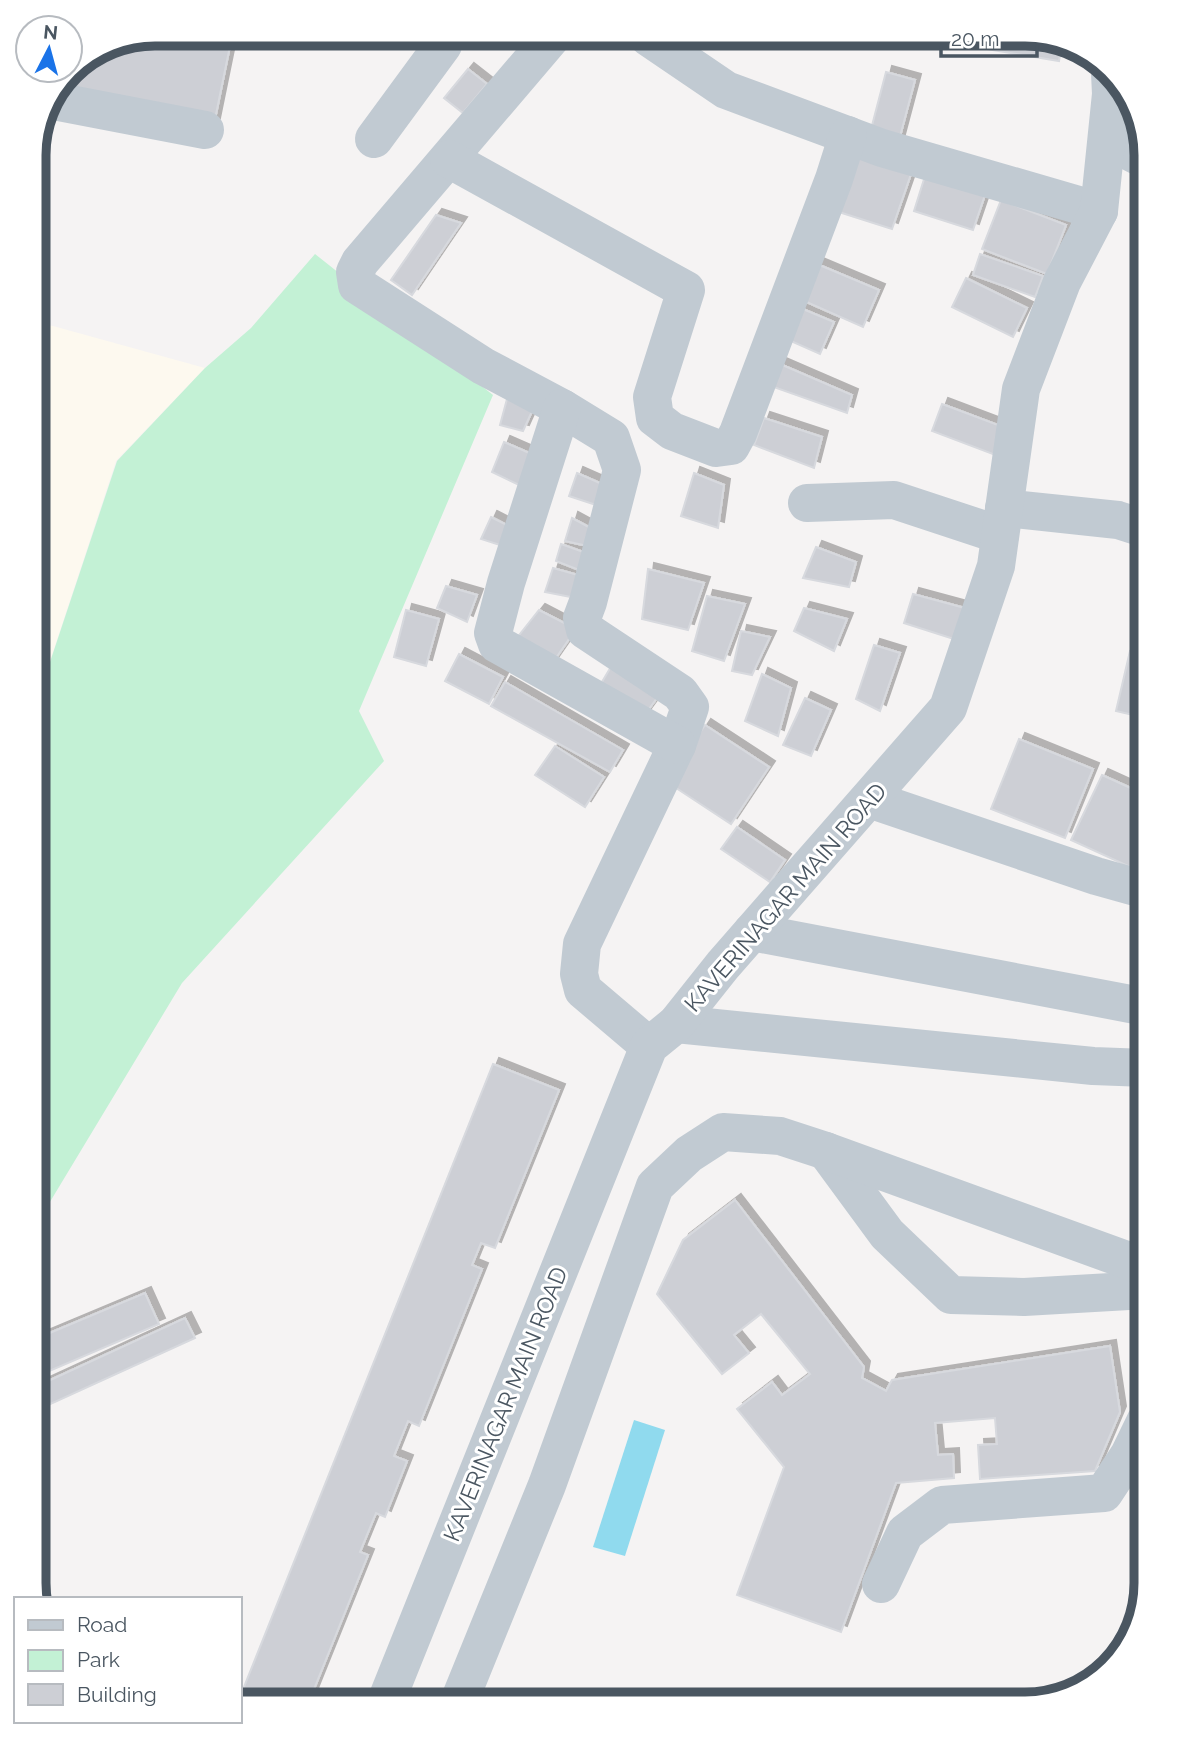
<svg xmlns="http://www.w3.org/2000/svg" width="1179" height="1737" viewBox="0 0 1179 1737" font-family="Raleway,sans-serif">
<defs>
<filter id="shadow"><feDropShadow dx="6" dy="-6" stdDeviation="0" flood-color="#0004"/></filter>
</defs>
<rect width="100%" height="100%" fill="#f5f3f3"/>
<path fill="#fdf9ef" d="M33 323 53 326 205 368 116 461 33 713Z"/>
<path fill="#c3f1d5" d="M315 254 493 395 359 711 384 761 182 983 33 1230V713L117 461 205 368 251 328Z"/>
<path fill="#90daee" d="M634 1420 665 1430 625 1556 593 1547Z"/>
<g fill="#cdcfd5" stroke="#d7d9de" stroke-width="2" filter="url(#shadow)">
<path d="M1032 33 1062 44 1059 61 980 48 982 34Z"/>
<path d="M231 41 214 124 58 93 70 68 108 42Z"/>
<path d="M468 69 487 84 463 113 444 98Z"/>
<path d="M886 72 915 80 898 144 869 137Z"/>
<path d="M858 156 911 174 892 229 839 212Z"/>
<path d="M925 176 985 195 973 230 914 211Z"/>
<path d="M1001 200 1066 225 1047 274 982 249Z"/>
<path d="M436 215 461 223 412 295 391 280Z"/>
<path d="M980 254 1043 276 1035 297 973 275Z"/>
<path d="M817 264 879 290 863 327 802 300Z"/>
<path d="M966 278 1027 308 1013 337 952 307Z"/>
<path d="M798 307 834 322 820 354 784 338Z"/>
<path d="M780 364 852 395 847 413 768 385Z"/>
<path d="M507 399 534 407 523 431 500 425Z"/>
<path d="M942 404 1006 428 998 456 932 431Z"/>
<path d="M764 418 822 437 814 468 754 445Z"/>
<path d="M504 442 534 455 521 486 492 472Z"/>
<path d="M577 473 609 487 602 507 569 496Z"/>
<path d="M694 473 724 485 718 528 681 516Z"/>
<path d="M491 517 509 526 500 545 481 539Z"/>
<path d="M572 518 598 532 592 547 565 541Z"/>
<path d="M561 544 592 555 584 572 556 561Z"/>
<path d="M816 547 856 562 849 587 803 578Z"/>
<path d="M553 568 578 575 576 598 545 592Z"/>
<path d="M648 569 704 583 688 630 642 619Z"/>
<path d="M446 586 477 595 467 622 437 608Z"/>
<path d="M913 594 972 610 957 640 904 623Z"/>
<path d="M707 596 745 604 724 661 692 651Z"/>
<path d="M804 608 847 619 834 651 794 631Z"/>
<path d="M406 610 439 619 426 666 394 657Z"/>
<path d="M539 610 576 629 551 665 516 639Z"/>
<path d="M741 631 770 637 752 675 732 671Z"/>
<path d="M874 645 900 653 880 711 856 699Z"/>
<path d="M1130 651 1146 654V718L1116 711Z"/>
<path d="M459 654 503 677 489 704 445 681Z"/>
<path d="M612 665 662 691 641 720 596 692Z"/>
<path d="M762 674 791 688 778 736 745 721Z"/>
<path d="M505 682 623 750 610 772 491 706Z"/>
<path d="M805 698 831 710 811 756 783 745Z"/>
<path d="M705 725 769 767 731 824 667 782Z"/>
<path d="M1019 739 1093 769 1065 838 991 809Z"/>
<path d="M555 746 604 777 585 807 535 775Z"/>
<path d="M1102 775 1146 795V863L1141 872 1071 840Z"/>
<path d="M737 827 785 860 770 882 721 849Z"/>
<path d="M493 1064 559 1090 495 1248 481 1243 472 1265 482 1269 419 1426 408 1421 394 1456 407 1461 385 1517 376 1513 360 1552 368 1555 308 1704H240V1697Z"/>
<path d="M735 1200 864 1367 862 1378 886 1391 892 1380 1110 1346 1120 1412 1095 1471 980 1479 978 1445 997 1444 995 1418 935 1423 938 1455 953 1454 954 1478 896 1483 841 1632 737 1595 784 1467 737 1409 772 1382 782 1395 810 1374 761 1314 734 1335 749 1353 722 1374 657 1294 683 1240Z"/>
<path d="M145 1293 159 1324 33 1378V1340Z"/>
<path d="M185 1318 195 1338 33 1412V1388Z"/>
</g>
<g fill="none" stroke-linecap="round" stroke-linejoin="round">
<g stroke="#c1cad2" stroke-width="38">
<path d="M648 37 726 90 882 148 1099 211"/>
<path d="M551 38 360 262 355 272 357 285 483 366 562 408 611 438 622 470 588 602 582 618 585 630 680 693 690 707 677 745 582 944 579 974 583 990 649 1046"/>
<path d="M54 101 205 130"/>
<path d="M374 139 443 45 436 39"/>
<path d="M1107 140 1146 160"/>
<path d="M449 159 686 290 652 397 655 418 672 431 716 448 731 446 738 433 834 179 848 135"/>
<path d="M562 408 506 583 493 633 497 644 677 745"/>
<path d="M807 503 894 500 1000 535"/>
<path d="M1004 508 1118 520 1146 529"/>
<path d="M869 799 1096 876 1146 890"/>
<path d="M752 932 1146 1007"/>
<path d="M676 1024 1093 1066 1146 1068"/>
<path d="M826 1151 887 1234 951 1295 1024 1297 1146 1290"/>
<path d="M881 1584 905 1533 942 1505 1104 1493 1129 1455 1146 1420"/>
<path d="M385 1704 649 1046 676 1024 723 965 948 708 996 566 1021 389 1062 282 1099 211 1111 94 1110 73"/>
<path d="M458 1704 547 1485 655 1186 689 1154 723 1132 780 1136 826 1151 1146 1267"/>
</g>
</g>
<g text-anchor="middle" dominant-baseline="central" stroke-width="6" stroke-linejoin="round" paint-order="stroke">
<g font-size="23" fill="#4a5661" stroke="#fff">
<text transform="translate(785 897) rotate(-49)">KAVERINAGAR MAIN ROAD</text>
<text transform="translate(505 1404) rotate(-68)">KAVERINAGAR MAIN ROAD</text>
</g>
</g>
<path d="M0 0H1179V1737H0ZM155 46H1025A109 109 0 0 1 1134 155V1583A109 109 0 0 1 1025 1692H155A109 109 0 0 1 46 1583V155A109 109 0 0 1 155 46Z" fill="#fff" fill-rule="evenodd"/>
<path fill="none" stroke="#4a5661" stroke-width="9" d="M155 46H1025A109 109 0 0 1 1134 155V1583A109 109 0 0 1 1025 1692H155A109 109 0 0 1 46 1583V155A109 109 0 0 1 155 46Z"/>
<rect x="14" y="1597" width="228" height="126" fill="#ffffff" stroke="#b7bbc0" stroke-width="2"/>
<rect x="28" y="1620" width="35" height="10" fill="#c1cad2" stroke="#b7bbc0" stroke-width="2"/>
<text x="77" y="1632" font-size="21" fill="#4a5661">Road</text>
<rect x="28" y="1650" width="35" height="21" fill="#c3f1d5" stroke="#b7bbc0" stroke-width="2"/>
<text x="77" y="1667" font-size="21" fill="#4a5661">Park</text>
<rect x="28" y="1684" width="35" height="21" fill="#cdcfd5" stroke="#b7bbc0" stroke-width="2"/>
<text x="77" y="1702" font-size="21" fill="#4a5661">Building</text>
<g transform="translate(49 49) rotate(6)"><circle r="33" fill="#ffffff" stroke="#b7bbc0" stroke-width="2"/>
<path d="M0-5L12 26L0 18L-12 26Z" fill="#1a73e8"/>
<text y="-10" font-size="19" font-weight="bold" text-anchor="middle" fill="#4a5661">N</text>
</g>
<path d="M941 46v10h96v-10" fill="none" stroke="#4a5661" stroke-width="3.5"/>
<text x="951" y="46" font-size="21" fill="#4a5661" stroke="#ffffff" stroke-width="5" paint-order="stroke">20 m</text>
</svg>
